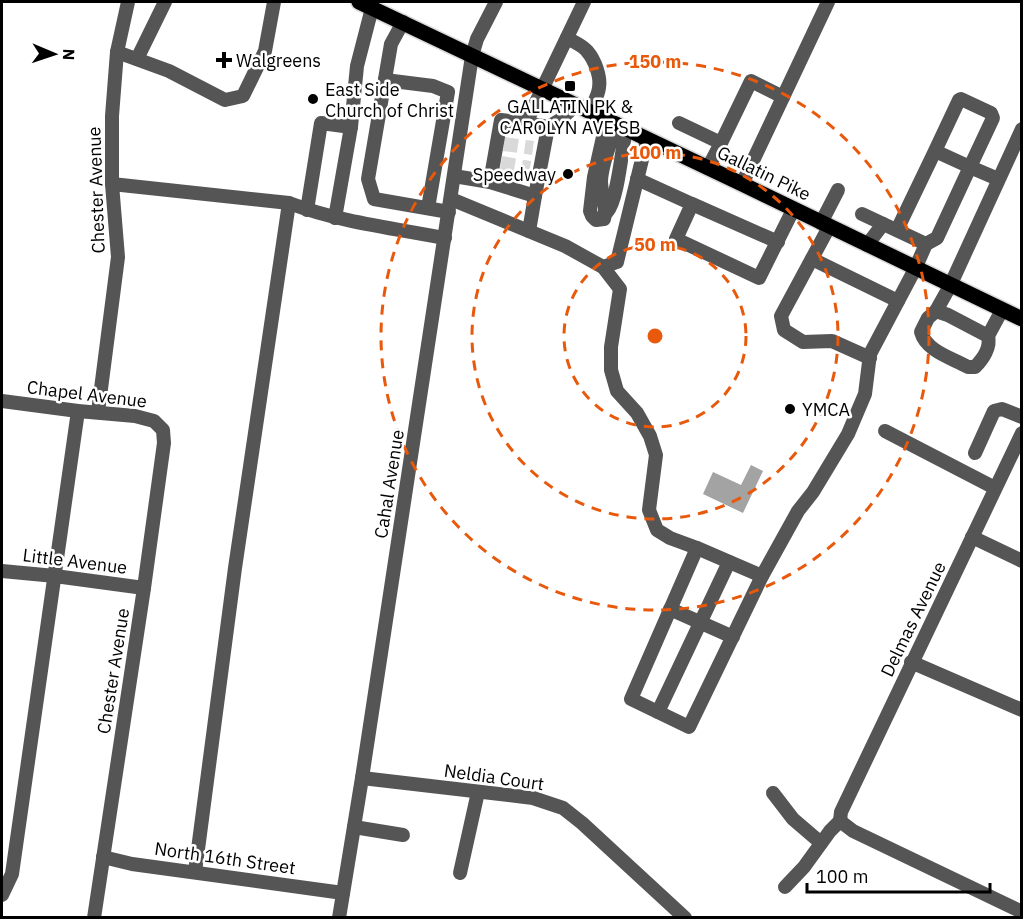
<svg xmlns="http://www.w3.org/2000/svg" width="1023" height="919" viewBox="0 0 1023 919" font-family="'IBM Plex Sans',sans-serif">
<rect width="100%" height="100%" fill="#fff"/>
<path fill="#a3a3a3" d="M751 465 763 471 743 513 703 494 713 472 741 485Z"/>
<g fill="none" stroke-linecap="round" stroke-linejoin="round">
<g stroke="#d9d9d9" stroke-width="14" stroke-dasharray="14 7" stroke-linecap="butt">
<path d="M504 144 533 148"/>
<path d="M501 163 530 168"/>
</g>
<g stroke="#dbdbdb" stroke-width="18">
<path id="major" d="M359 2 742 184 1022 319"/>
</g>
<g stroke="#555" stroke-width="14">
<path d="M403 22 391 44 368 179 374 199 449 212"/>
<path d="M567 38C574 42 582 45 587 51 595 60 601 77 599 88 598 96 593 104 590 111"/>
<path d="M117 52 169 71 225 100 243 96 265 51 274 2"/>
<path d="M137 59 165 2"/>
<path d="M385 80 433 86 448 92 428 208"/>
<path d="M607 119 594 177 590 211 592 216 596 220 604 219C608 207 601 194 601 181 602 161 611 143 617 124"/>
<path d="M526 123 548 127 560 120 576 105"/>
<path d="M679 123 721 143 751 81 783 97"/>
<path d="M708 168 721 143"/>
<path d="M454 176 490 182 501 120 526 123 584 2"/>
<path d="M637 179 692 204 676 239 759 278 793 210"/>
<path d="M490 182 535 196 548 127"/>
<path d="M112 184 289 203C339 222 392 228 445 238"/>
<path d="M742 184 828 2"/>
<path d="M451 199 565 246 603 267 620 289 611 347V370L617 391 637 413 650 436 656 455 649 510 657 530 670 538 697 548 631 699 689 727 762 576 798 511 813 492 848 434 865 394 870 354 915 269 926 244"/>
<path d="M692 204 778 242"/>
<path d="M307 210 321 123 351 127 357 66 372 8"/>
<path d="M607 212C618 200 622 147 626 129"/>
<path d="M862 214 926 244 937 238 970 167 998 179"/>
<path d="M335 218 351 127"/>
<path d="M821 223 838 190"/>
<path d="M829 227 781 316 784 330 803 342 832 341 870 358"/>
<path d="M897 230 935 151 970 167 993 118 991 113 961 99 959 100 935 151"/>
<path d="M529 231 535 196"/>
<path d="M867 245 883 224"/>
<path d="M812 259 898 301"/>
<path d="M603 267 617 262 647 139"/>
<path d="M936 311 950 286 1022 129"/>
<path d="M936 311 948 315 988 336C991 347 983 359 975 367H968C952 358 926 351 921 332L928 318Z"/>
<path d="M988 336 1002 310"/>
<path d="M2 401 78 411 135 416 154 421 163 430 164 443 144 588 94 918"/>
<path d="M98 412 118 257 112 184V116L117 52 128 2"/>
<path d="M885 431 995 488"/>
<path d="M975 453 994 411 1002 409 1022 417"/>
<path d="M972 537 1022 561"/>
<path d="M697 548 762 576"/>
<path d="M2 571 55 576 144 588"/>
<path d="M670 609 733 637"/>
<path d="M911 662 1022 710"/>
<path d="M658 712 729 562"/>
<path d="M362 778 533 798 563 808 582 823 685 918"/>
<path d="M773 793 793 819 821 843"/>
<path d="M840 821 841 812 1022 433"/>
<path d="M840 821 853 831 1022 912"/>
<path d="M354 827 403 835"/>
<path d="M103 857 132 864 343 893"/>
<path d="M195 872 235 568 289 203"/>
<path d="M460 873 478 792"/>
<path d="M785 887 804 867 830 831 840 821"/>
<path d="M2 895 12 874 78 411"/>
<path d="M339 918 362 778 472 56 477 39 496 2"/>
</g>
<use href="#major" stroke="#000" stroke-width="15"/>
</g>
<g fill="none" stroke="#e8590c" stroke-width="3" stroke-dasharray="10 8">
<circle cx="655" cy="336" r="91"/>
<circle cx="655" cy="336" r="183"/>
<circle cx="655" cy="336" r="274"/>
</g>
<g fill="#000" stroke="#fff" stroke-width="2">
<path d="M221 51h6v6h6v6h-6v6h-6v-6h-6v-6h6z"/>
<rect x="564" y="80" width="12" height="12" rx="3"/>
<circle cx="313" cy="99" r="6"/>
<circle cx="568" cy="174" r="6"/>
<circle cx="790" cy="409" r="6"/>
</g>
<g text-anchor="middle" dominant-baseline="central" stroke-width="5" stroke-linejoin="round" paint-order="stroke">
<g font-size="18" fill="#000" stroke="#fff" text-anchor="start">
<text x="236" y="60">Walgreens</text>
<text x="325" y="89">East Side<tspan x="325" dy="21">Church of Christ</tspan></text>
<text x="570" y="106" text-anchor="middle">GALLATIN PK &amp;<tspan x="570" dy="21">CAROLYN AVE SB</tspan></text>
<text x="556" y="174" text-anchor="end">Speedway</text>
<text x="802" y="409">YMCA</text>
</g>
<g font-size="18" fill="#000" stroke="#fff">
<text transform="translate(764 173) rotate(26)">Gallatin Pike</text>
<text transform="translate(96 190) rotate(-92)">Chester Avenue</text>
<text transform="translate(87 394) rotate(7)">Chapel Avenue</text>
<text transform="translate(389 484) rotate(-81)">Cahal Avenue</text>
<text transform="translate(75 561) rotate(7)">Little Avenue</text>
<text transform="translate(913 619) rotate(-64)">Delmas Avenue</text>
<text transform="translate(113 671) rotate(-81)">Chester Avenue</text>
<text transform="translate(494 777) rotate(8)">Neldia Court</text>
<text transform="translate(225 858) rotate(8)">North 16th Street</text>
</g>
</g>
<circle cx="655" cy="336" r="9" fill="#e8590c" stroke="#fff" stroke-width="3"/>
<g font-size="18" text-anchor="middle" font-weight="bold" fill="#e8590c" stroke="#fff" stroke-width="5" stroke-linejoin="round" paint-order="stroke">
<text x="655" y="68">150 m</text>
<text x="655" y="159">100 m</text>
<text x="655" y="251">50 m</text>
</g>
<rect width="1023" height="919" fill="none" stroke="#000000" stroke-width="6"/>
<g transform="translate(54 54) rotate(92)" stroke="#ffffff" stroke-width="4.5" paint-order="stroke">
<path d="M0-4.5L10 22L0 15L-10 22Z" fill="#000000"/>
<text y="-9" font-size="16" font-weight="bold" text-anchor="middle" fill="#000000">N</text>
</g>
<path d="M807 883v9h183v-9" fill="none" stroke="#000000" stroke-width="3"/>
<text x="816" y="883" font-size="18" fill="#000000" stroke="#ffffff" stroke-width="4.5" paint-order="stroke">100 m</text>
</svg>
